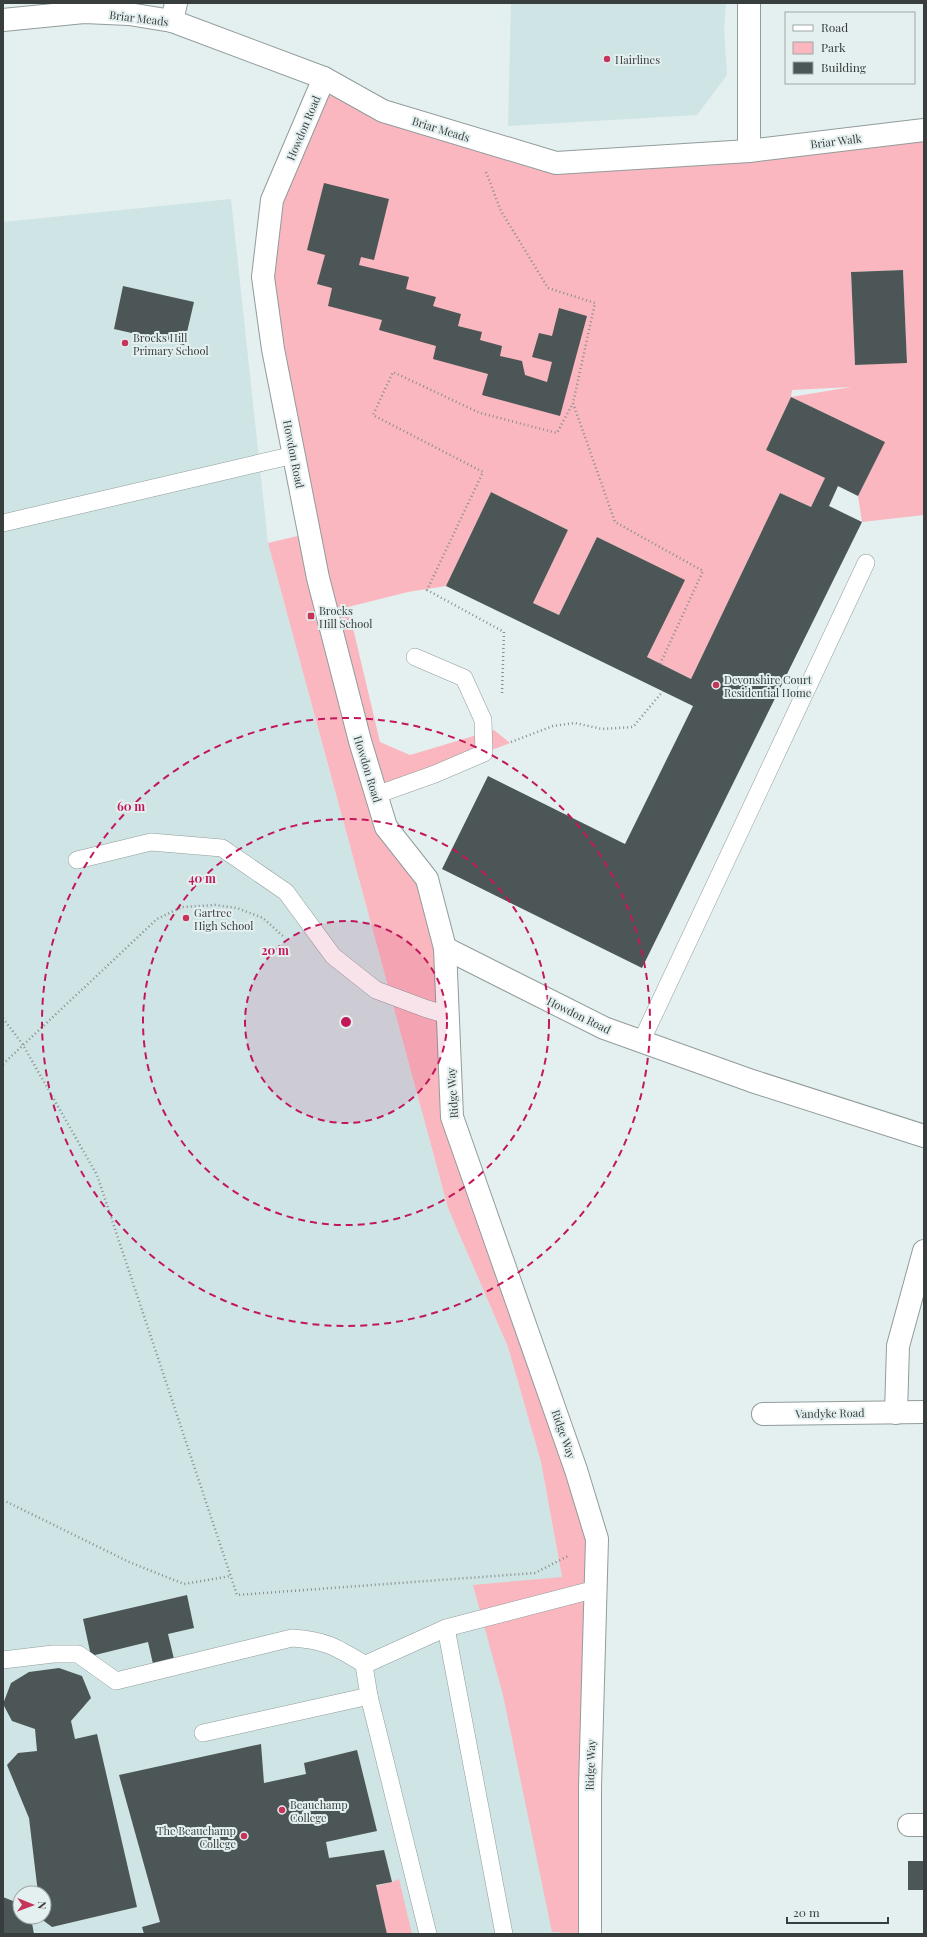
<svg xmlns="http://www.w3.org/2000/svg" width="927" height="1937" viewBox="0 0 927 1937" font-family="'Playfair Display',serif">
<rect width="100%" height="100%" fill="#e4efef"/>
<g fill="#cfe4e4" fill-rule="evenodd">
<path d="M511 3H726L724 29 727 75 697 115 508 126Z"/>
<path d="M231 199 268 543 448 1208 508 1347 541 1462 562 1577 561 1934H3V222ZM20 1893H44V1917H20Z"/>
</g>
<g fill="#fab7bf" fill-rule="evenodd">
<path d="M324 78 556 163 924 126V515L862 522 858 496 884 442 791 397 766 450 825 478 811 507 780 493 691 679 647 657 684 580 597 537 559 615 533 603 568 530 491 492 446 586 408 592 348 607 380 742 410 755 494 730 510 743 376 795 427 879 452 1117 597 1539 590 1934H561L560 1932H552L503 1695 473 1585 562 1577 541 1462 508 1347 448 1208 268 543 310 533 263 277 272 200ZM903 270 907 362 855 365 851 272ZM851 387 791 397 792 390Z"/>
<path d="M399 1879 412 1934H387L376 1886 392 1882Z"/>
</g>
<g fill="#4c5656">
<path d="M324 183 389 199 374 260 361 257 359 265 409 277 406 289 436 297 433 306 461 314 458 326 482 332 480 340 502 346 500 356 522 361 525 375 547 382 552 362 532 357 539 333 552 336 559 308 587 316 560 416 482 395 488 374 433 359 436 346 379 330 382 320 328 306 332 288 317 284 325 255 307 250Z"/>
<path d="M903 270 907 363 855 365 851 272Z"/>
<path d="M123 286 194 302 184 345 114 329Z"/>
<path d="M791 397 885 442 858 496 838 486 829 506 862 522 642 968 442 869 488 776 625 844 693 706 446 586 491 492 568 530 533 603 559 615 597 537 685 580 647 657 691 679 780 493 811 507 825 478 766 450Z"/>
<path d="M187 1595 194 1628 168 1634 174 1659 153 1664 148 1642 91 1656 83 1619Z"/>
<path d="M59 1668 82 1676 91 1698 71 1721 75 1739 97 1734 137 1907 52 1927 40 1918 44 1917V1893H38L29 1818 7 1765 18 1753 37 1751 35 1729 12 1721 3 1704 11 1683 29 1672Z"/>
<path d="M261 1744 264 1783 306 1774 304 1763 357 1750 377 1831 326 1842 329 1858 384 1850 392 1882 376 1885 387 1934H144L142 1927 160 1922 119 1775Z"/>
<rect x="908" y="1861" width="16" height="29"/>
<path d="M3 1897 13 1901 20 1909V1917H27L32 1923 34 1934H3Z"/>
</g>
<g fill="none" stroke-linecap="round" stroke-linejoin="round">
<g stroke="#919c9b" stroke-width="18">
<g id="service">
<path d="M3 523 294 455"/>
<path d="M376 795 435 774 484 753 483 720 464 678 415 657"/>
<path d="M77 860 151 842 222 848 286 892 333 956 376 990 427 1009 448 1015"/>
<path d="M641 1042 866 563"/>
<path d="M446 1628 504 1934"/>
<path d="M3 1660 53 1654H78L116 1681 292 1638C325 1640 336 1647 364 1664"/>
<path d="M203 1733 369 1696"/>
<path d="M428 1934 369 1696 364 1665 446 1628 596 1589"/>
</g>
</g>
<g stroke="#919c9b" stroke-width="24">
<g id="minor">
<path d="M3 20 84 12 129 14 172 21 324 78 383 111 556 163 749 151 924 130"/>
<path d="M172 21 176 3"/>
<path d="M324 78 272 200 263 277 273 349 318 578 360 741 386 827 427 879 445 948 452 1117 576 1470 597 1539 590 1787V1934"/>
<path d="M749 151V3"/>
<path d="M445 948 604 1028 752 1081 924 1136"/>
<path d="M896 1413 898 1346 924 1251"/>
<path d="M763 1414 924 1412"/>
<path d="M909 1825H924"/>
</g>
</g>
<g stroke="#868e8e" stroke-width="2.5" stroke-dasharray="1 3" stroke-linecap="butt">
<path d="M486 172 501 211 548 288 595 303 573 403 615 522 703 571 660 664"/>
<path d="M502 693 504 632 427 590 483 472 373 415 393 372 480 413 557 433 573 403"/>
<path d="M511 742 553 726 575 723 602 729 633 727 663 691"/>
<path d="M3 1018 23 1045 97 1175 237 1595 535 1573 568 1556"/>
<path d="M3 1064 157 919 182 907 215 905 237 908 263 918 285 938"/>
<path d="M3 1500 129 1562 184 1584 231 1576"/>
</g>
<use href="#service" stroke="#fff" stroke-width="17"/>
<use href="#minor" stroke="#fff" stroke-width="22"/>
</g>
<circle cx="346" cy="1022" r="101" fill="#c2185b" fill-opacity=".12"/>
<g fill="none" stroke="#c2185b" stroke-width="2" stroke-dasharray="7 5">
<circle cx="346" cy="1022" r="101"/>
<circle cx="346" cy="1022" r="203"/>
<circle cx="346" cy="1022" r="304"/>
</g>
<g fill="#c53559" stroke="#e4efef" stroke-width="1.5">
<circle cx="607" cy="59" r="4"/>
<circle cx="125" cy="343" r="4"/>
<rect x="307" y="612" width="8" height="8" rx="2"/>
<circle cx="716" cy="685" r="4"/>
<circle cx="186" cy="918" r="4"/>
<circle cx="282" cy="1810" r="4"/>
<circle cx="244" cy="1836" r="4"/>
</g>
<g text-anchor="middle" dominant-baseline="central" stroke-width="4" stroke-linejoin="round" paint-order="stroke">
<g font-size="11" fill="#383d3d" stroke="#e4efef">
<text transform="translate(139 18) rotate(7)">Briar Meads</text>
<text transform="translate(303 128) rotate(-67)">Howdon Road</text>
<text transform="translate(441 129) rotate(17)">Briar Meads</text>
<text transform="translate(836 141) rotate(-7)">Briar Walk</text>
<text transform="translate(294 454) rotate(79)">Howdon Road</text>
<text transform="translate(368 769) rotate(73)">Howdon Road</text>
<text transform="translate(579 1015) rotate(26)">Howdon Road</text>
<text transform="translate(452 1093) rotate(-94)">Ridge Way</text>
<text transform="translate(830 1413) rotate(-1)">Vandyke Road</text>
<text transform="translate(564 1434) rotate(71)">Ridge Way</text>
<text transform="translate(590 1765) rotate(-88)">Ridge Way</text>
</g>
<g font-size="11" fill="#383d3d" stroke="#e4efef" text-anchor="start">
<text x="615" y="59">Hairlines</text>
<text x="133" y="337">Brocks Hill<tspan x="133" dy="13">Primary School</tspan></text>
<text x="319" y="610">Brocks<tspan x="319" dy="13">Hill School</tspan></text>
<text x="724" y="679">Devonshire Court<tspan x="724" dy="13">Residential Home</tspan></text>
<text x="194" y="912">Gartree<tspan x="194" dy="13">High School</tspan></text>
<text x="290" y="1804">Beauchamp<tspan x="290" dy="13">College</tspan></text>
<text x="236" y="1830" text-anchor="end">The Beauchamp<tspan x="236" dy="13">College</tspan></text>
</g>
</g>
<circle cx="346" cy="1022" r="6" fill="#c2185b" stroke="#e4efef" stroke-width="2"/>
<g font-size="12" text-anchor="middle" font-weight="bold" fill="#c2185b" stroke="#e4efef" stroke-width="4" stroke-linejoin="round" paint-order="stroke">
<text x="131" y="811">60 m</text>
<text x="202" y="883">40 m</text>
<text x="275" y="955">20 m</text>
</g>
<rect width="927" height="1937" fill="none" stroke="#383d3d" stroke-width="8"/>
<rect x="785" y="12" width="130" height="72" fill="#e4efef" stroke="#9fa8a8"/>
<rect x="793" y="25" width="20" height="6" fill="#ffffff" stroke="#9fa8a8"/>
<text x="821" y="32" font-size="12" fill="#383d3d">Road</text>
<rect x="793" y="42" width="20" height="12" fill="#fab7bf" stroke="#9fa8a8"/>
<text x="821" y="52" font-size="12" fill="#383d3d">Park</text>
<rect x="793" y="62" width="20" height="12" fill="#4c5656" stroke="#9fa8a8"/>
<text x="821" y="72" font-size="12" fill="#383d3d">Building</text>
<g transform="translate(32 1905) rotate(91)"><circle r="19" fill="#e4efef" stroke="#9fa8a8"/>
<path d="M0-3L7 15L0 10L-7 15Z" fill="#c53559"/>
<text y="-6" font-size="11" font-weight="bold" text-anchor="middle" fill="#383d3d">N</text>
</g>
<path d="M787 1917v6h101v-6" fill="none" stroke="#383d3d" stroke-width="2"/>
<text x="793" y="1917" font-size="12" fill="#383d3d" stroke="#e4efef" stroke-width="3" paint-order="stroke">20 m</text>
</svg>
